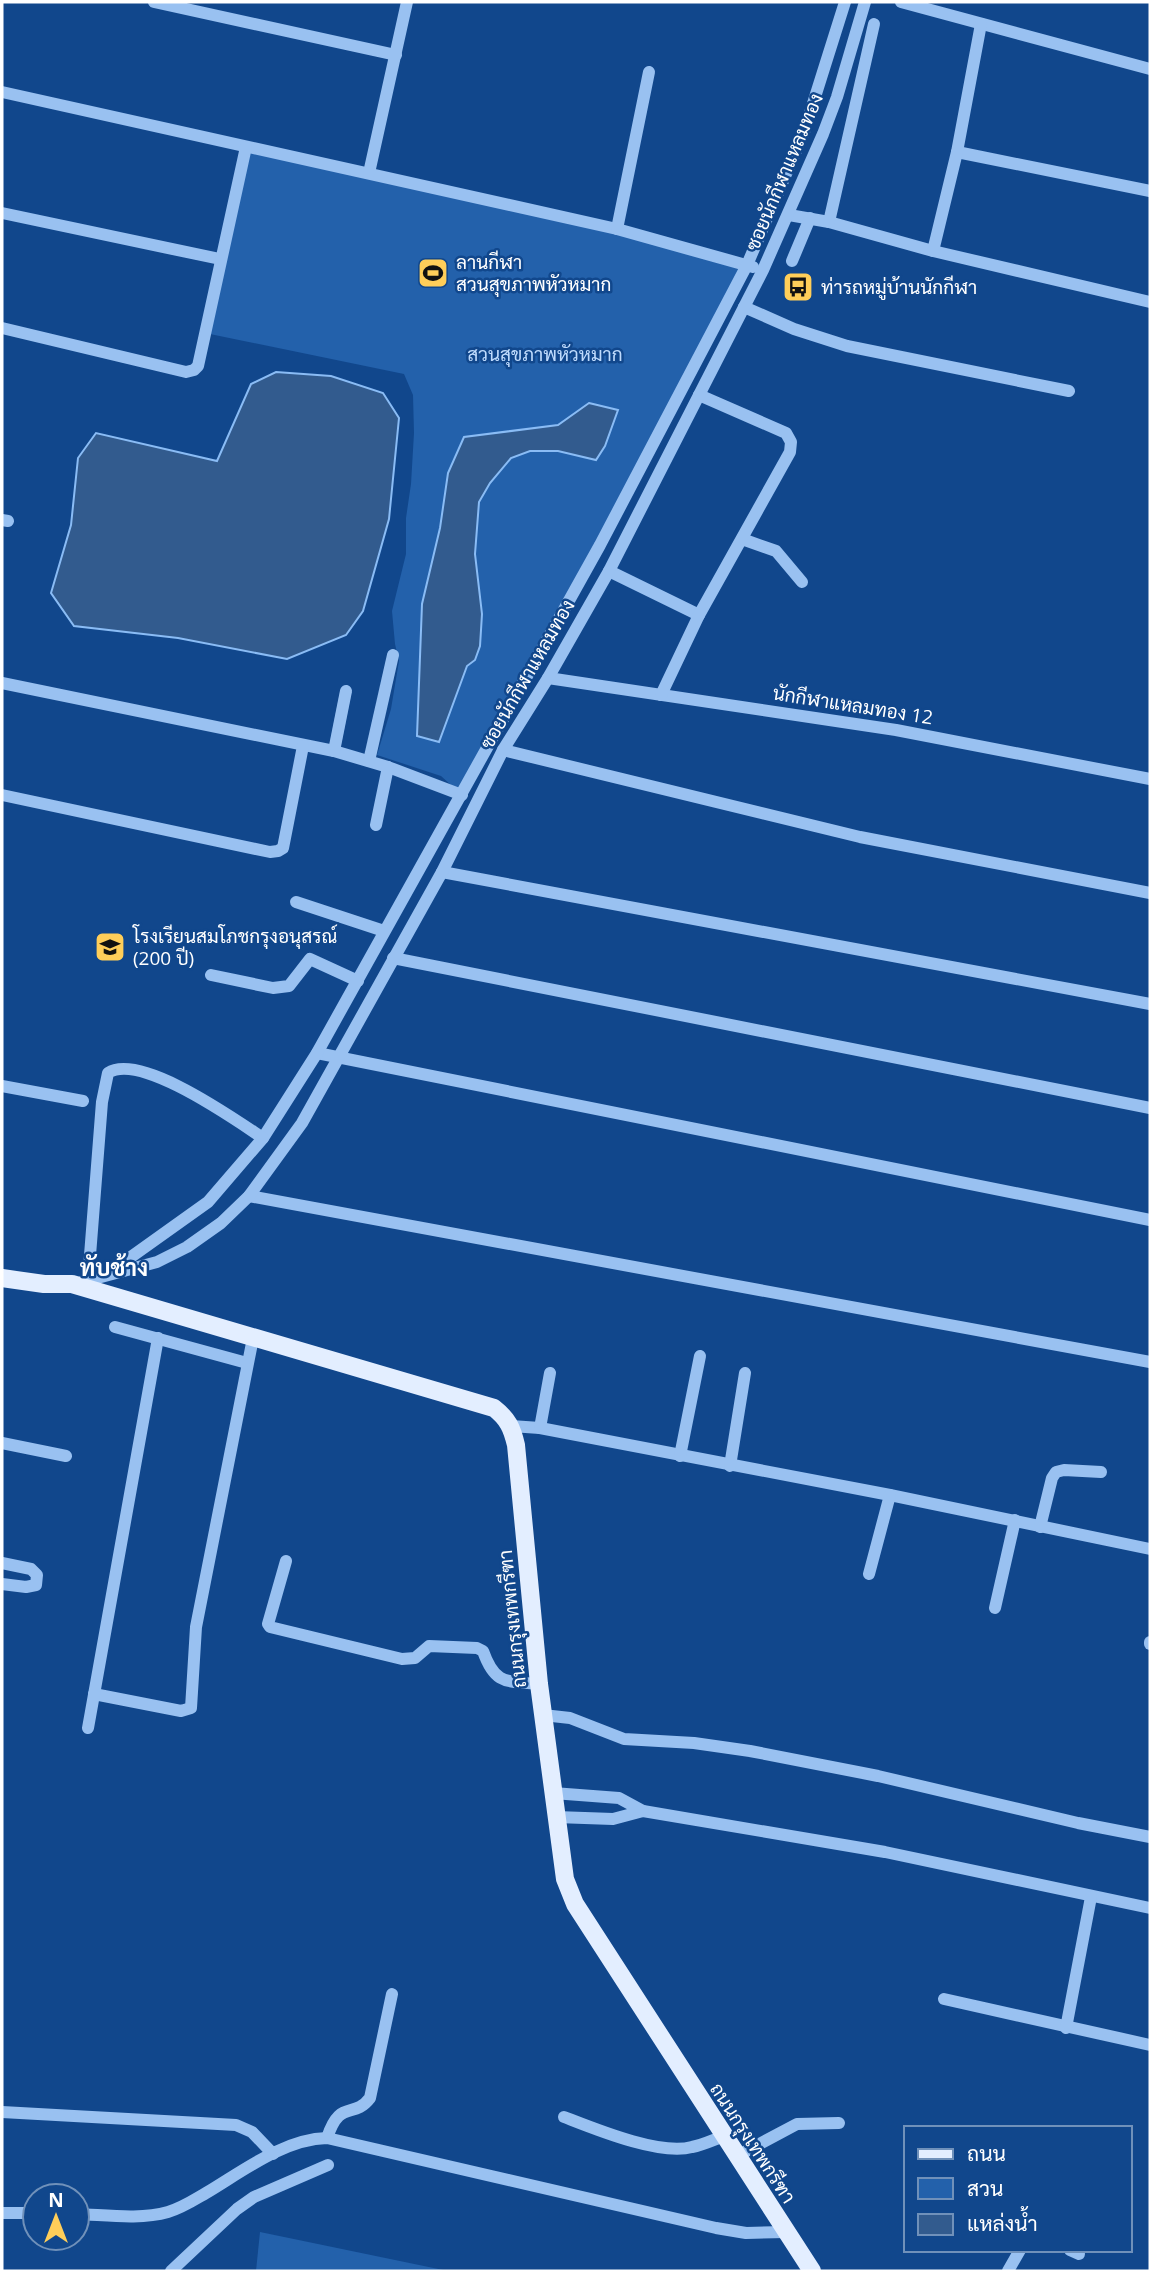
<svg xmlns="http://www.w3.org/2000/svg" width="1152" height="2273" viewBox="0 0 1152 2273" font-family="'Open Sans',Sarabun,sans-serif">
<rect width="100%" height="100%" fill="#11478c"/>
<g fill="#2361ab">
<path d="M249 147 747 265 462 795 441 776 377 755 391 709 399 661 395 644 392 611 406 554V518L411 484 414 433 413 395 404 374 205 333Z"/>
<path d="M260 2232 448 2271H256Z"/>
</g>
<g fill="#325b8e" stroke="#8abcf5" stroke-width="2">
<path d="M276 372 331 376 383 393 399 418 389 519 363 611 346 635 287 659 178 638 74 626 51 593 71 525 78 458 96 433 217 461 251 384Z"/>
<path d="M589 403 618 410 605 446 596 460 558 451H530L511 458 490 483 479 502 475 554 482 614 480 646 475 660 467 666 439 742 417 736 422 604 440 528 448 473 464 437 558 425Z"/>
</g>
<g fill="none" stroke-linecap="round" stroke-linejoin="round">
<g stroke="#99c1f1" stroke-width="12">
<path d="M154 2 396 55"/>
<path d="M901 2 1150 69"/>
<path d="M2 92 617 229 753 267"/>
<path d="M957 152 1150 191"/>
<path d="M369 173 407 2"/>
<path d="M2 213 220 259"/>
<path d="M789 215 829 222 933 251 1150 302"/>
<path d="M829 222 874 24"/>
<path d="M617 229 649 72"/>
<path d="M933 251 957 152 981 24"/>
<path d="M792 261 810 218"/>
<path d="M744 307 794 329 847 346 1069 391"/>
<path d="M2 328 186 372 194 370 198 366 246 147"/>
<path d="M2 520 8 521"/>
<path d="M742 539 776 551 802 582"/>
<path d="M609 571 699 615"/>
<path d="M548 678 896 730 1150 779"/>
<path d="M2 683 334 751 388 767 462 795"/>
<path d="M661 695 699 615 790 452 791 442 786 433 699 395"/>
<path d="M503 750 860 837 1150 893"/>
<path d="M334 751 346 691"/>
<path d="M369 761 393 655"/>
<path d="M2 795 270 852 278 851 283 848 303 746"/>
<path d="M376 825 388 767"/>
<path d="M442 872 1150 1004"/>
<path d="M296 902 384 931"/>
<path d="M393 958 1150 1108"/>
<path d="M211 975 273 988 289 986 310 959 358 981"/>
<path d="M317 1053 1150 1220"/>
<path d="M2 1086 83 1101"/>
<path d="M249 1196 1150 1362"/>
<path d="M110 1272 208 1202 263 1138 317 1053 600 545 747 265 804 132 845 2"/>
<path d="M88 1281 102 1102 108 1073C140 1052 234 1119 263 1138"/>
<path d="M75 1284 157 1262 187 1247 221 1223 249 1196 302 1123 442 872 503 750 548 678 609 571 763 270 823 134 837 97 865 2"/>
<path d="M115 1327 247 1363"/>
<path d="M511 1426 540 1428 890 1495 1150 1549"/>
<path d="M540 1428 550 1373"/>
<path d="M2 1443 66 1456"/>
<path d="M680 1456 700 1356"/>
<path d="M730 1466 745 1373"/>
<path d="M1040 1527 1052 1478 1056 1472 1064 1470 1101 1472"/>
<path d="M286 1561 268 1624 270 1627 402 1659 415 1658 429 1646 477 1648 483 1651C495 1685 506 1681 539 1684"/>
<path d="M2 1563 31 1569 37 1575 36 1585 26 1587 2 1584"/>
<path d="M869 1574 890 1495"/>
<path d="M995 1608 1015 1520"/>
<path d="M1150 1644V1642"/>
<path d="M94 1694 181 1711 191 1708 196 1627 253 1338"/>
<path d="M543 1715 570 1718 624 1739 694 1743 750 1751 878 1776 1078 1823 1150 1837"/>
<path d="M88 1728 158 1338"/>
<path d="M553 1793 619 1798 643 1811 885 1852 1150 1908"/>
<path d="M556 1817 613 1819 643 1811"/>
<path d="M944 1999 1150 2045"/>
<path d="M1066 2028 1091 1897"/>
<path d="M2 2112 236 2125 252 2132 273 2154"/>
<path d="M564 2117C595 2129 660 2156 692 2147 703 2145 713 2140 724 2136"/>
<path d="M327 2138C340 2098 353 2120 370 2098L392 1994"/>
<path d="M737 2156 797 2124 839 2123"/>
<path d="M2 2213H35"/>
<path d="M77 2214C106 2215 140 2220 168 2212 182 2208 194 2200 206 2193 243 2171 284 2139 327 2138L716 2228 746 2233 786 2232"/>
<path d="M1070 2250 1079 2254"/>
<path d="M171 2271 237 2209 254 2197 328 2165"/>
<path d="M1008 2271 1020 2250"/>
</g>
<path stroke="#e3eeff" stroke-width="18" d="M2 1278 44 1284H72L494 1408C508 1419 512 1428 516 1445L539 1684 565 1879 575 1904 812 2271"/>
</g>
<defs>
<g id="stadium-square" transform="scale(1.575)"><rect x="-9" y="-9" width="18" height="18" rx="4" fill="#ffce59" stroke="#11478c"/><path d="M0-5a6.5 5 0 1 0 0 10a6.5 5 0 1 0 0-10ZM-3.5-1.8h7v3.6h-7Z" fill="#111"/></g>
<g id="bus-square" transform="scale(1.575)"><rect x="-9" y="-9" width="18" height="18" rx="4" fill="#ffce59" stroke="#11478c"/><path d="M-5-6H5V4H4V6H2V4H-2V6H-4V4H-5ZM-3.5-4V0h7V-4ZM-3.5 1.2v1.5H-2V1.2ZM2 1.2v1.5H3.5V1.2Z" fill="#111"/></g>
<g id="school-square" transform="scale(1.575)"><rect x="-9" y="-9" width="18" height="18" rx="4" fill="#ffce59" stroke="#11478c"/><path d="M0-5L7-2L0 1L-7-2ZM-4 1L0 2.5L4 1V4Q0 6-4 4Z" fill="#111"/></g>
</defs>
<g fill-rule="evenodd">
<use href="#stadium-square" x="433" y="273"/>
<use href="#bus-square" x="798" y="287"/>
<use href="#school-square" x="110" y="947"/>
</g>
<g text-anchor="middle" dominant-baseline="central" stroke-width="5" stroke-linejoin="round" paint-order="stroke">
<g font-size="19" fill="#fff" stroke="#11478c">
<text transform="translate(784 172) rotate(-67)">ซอยนักกีฬาแหลมทอง</text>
<text transform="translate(527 674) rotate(-60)">ซอยนักกีฬาแหลมทอง</text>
<text transform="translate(853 705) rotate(9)">นักกีฬาแหลมทอง 12</text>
<text transform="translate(512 1619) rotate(-96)">ถนนกรุงเทพกรีฑา</text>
<text transform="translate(753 2143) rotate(57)">ถนนกรุงเทพกรีฑา</text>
</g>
<g font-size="19" fill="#fff" stroke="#11478c" text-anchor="start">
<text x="456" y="262">ลานกีฬา<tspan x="456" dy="22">สวนสุขภาพหัวหมาก</tspan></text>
<text x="821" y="287">ท่ารถหมู่บ้านนักกีฬา</text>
<text x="133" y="936">โรงเรียนสมโภชกรุงอนุสรณ์<tspan x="133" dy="22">(200 ปี)</tspan></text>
</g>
<g font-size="19" fill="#bfdbfd" stroke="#11478c">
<text x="545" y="354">สวนสุขภาพหัวหมาก</text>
</g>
<g font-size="23" font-weight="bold" fill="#fff" stroke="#11478c">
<text x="114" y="1267">ทับช้าง</text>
</g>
</g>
<rect width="1152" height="2273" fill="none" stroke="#ffffff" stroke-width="7"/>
<rect x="904" y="2126" width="228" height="126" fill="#11478c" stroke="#7091ba" stroke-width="2"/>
<rect x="918" y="2149" width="35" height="10" fill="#e3eeff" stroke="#7091ba" stroke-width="2"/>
<text x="967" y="2161" font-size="21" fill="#ffffff">ถนน</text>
<rect x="918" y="2178" width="35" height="21" fill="#2361ab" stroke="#7091ba" stroke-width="2"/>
<text x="967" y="2196" font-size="21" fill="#ffffff">สวน</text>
<rect x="918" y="2214" width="35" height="21" fill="#325b8e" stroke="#7091ba" stroke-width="2"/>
<text x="967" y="2231" font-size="21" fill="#ffffff">แหล่งน้ำ</text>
<g transform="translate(56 2217)"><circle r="33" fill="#11478c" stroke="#7091ba" stroke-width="2"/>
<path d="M0-5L12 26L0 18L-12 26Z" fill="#ffce59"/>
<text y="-10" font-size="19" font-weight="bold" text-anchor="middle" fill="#ffffff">N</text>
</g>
</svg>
